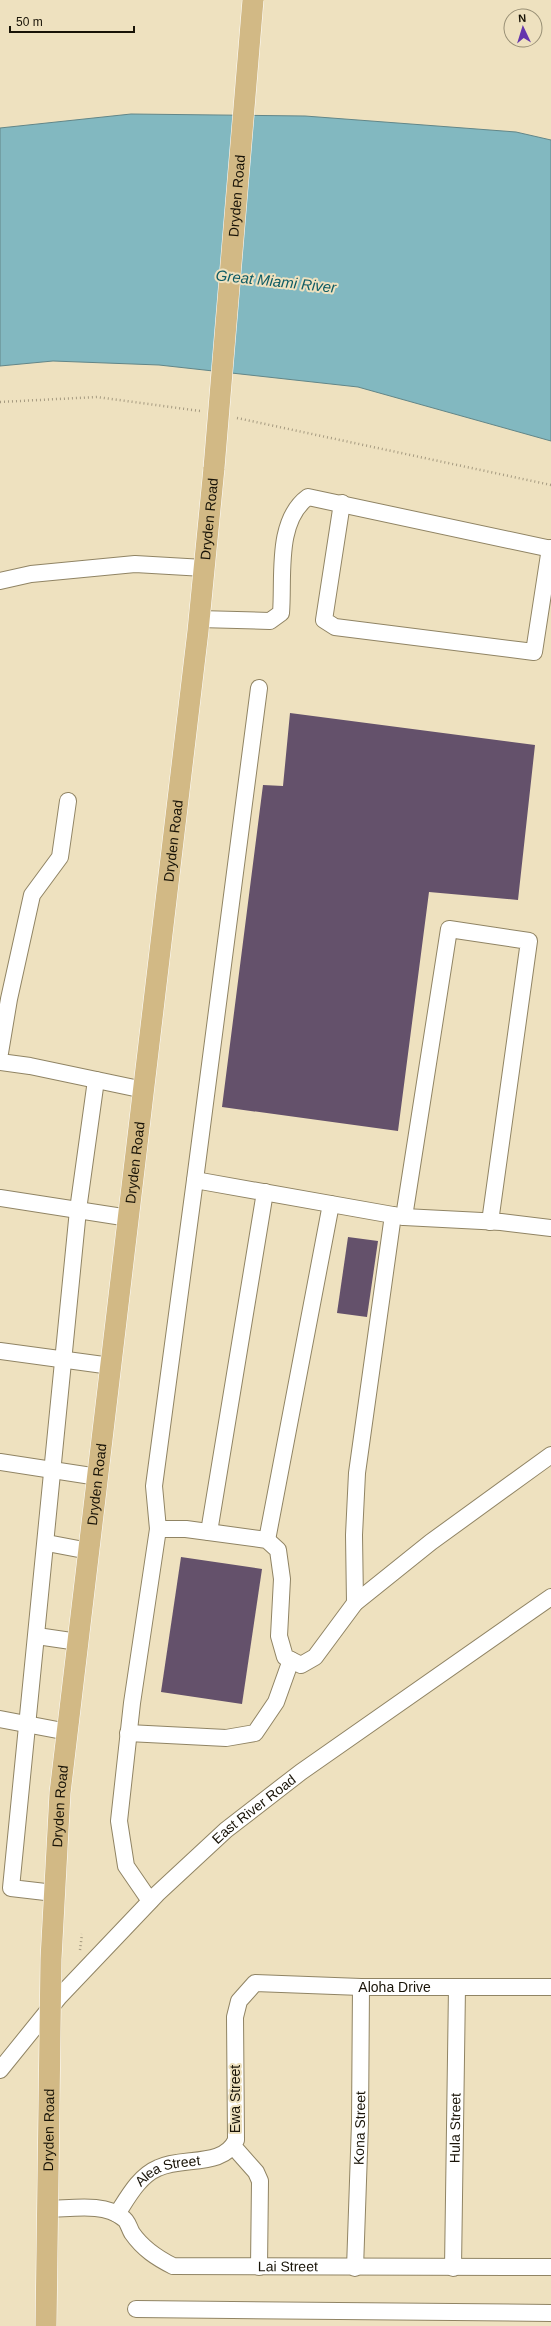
<svg xmlns="http://www.w3.org/2000/svg" width="551" height="2326" viewBox="0 0 551 2326" font-family="Helvetica,sans-serif">
<rect width="100%" height="100%" fill="#eee1bf"/>
<path fill="#82b8c0" stroke="#628688" d="M131 114 305 116 516 132 551 140V441L358 387 159 365 53 361 0 366V128Z"/>
<g fill="#64516b">
<path d="M290 713 535 745 518 900 429 892 398 1131 222 1107 263 785 283 786Z"/>
<path d="M348 1237 378 1241 367 1317 337 1313Z"/>
<path d="M181 1557 262 1569 242 1704 161 1692Z"/>
</g>
<g fill="none" stroke-linecap="round" stroke-linejoin="round">
<g stroke="#908464" stroke-width="18">
<g id="minor">
<path d="M342 503 324 620 335 627 534 652 550 548"/>
<path d="M0 581 31 574 135 564 204 568"/>
<path d="M199 619 270 621 281 613C284 578 275 521 308 497L551 549"/>
<path d="M0 1053 9 999 32 895 60 857 68 801"/>
<path d="M0 1062 30 1066 144 1090"/>
<path d="M195 1180 259 688"/>
<path d="M0 1198 129 1218"/>
<path d="M404 1217 449 929 529 941 490 1222"/>
<path d="M0 1351 111 1366"/>
<path d="M0 1462 98 1477"/>
<path d="M158 1529 154 1486 195 1180 404 1217 501 1222 551 1228"/>
<path d="M209 1532 265 1192"/>
<path d="M267 1540 331 1204"/>
<path d="M47 1543 89 1551"/>
<path d="M355 1603 354 1535 357 1473 393 1215"/>
<path d="M37 1636 78 1642"/>
<path d="M0 1719 68 1732"/>
<path d="M128 1733 226 1738 255 1733 276 1702 291 1660"/>
<path d="M54 1893 11 1888 78 1210 96 1080"/>
<path d="M150 1901 126 1866 119 1821 132 1703 158 1529H186L267 1540 278 1550 282 1579 279 1636 285 1657 301 1665 315 1657 355 1603 431 1542 551 1455"/>
<path id="s1" d="M0 2070 59 1997 157 1894 226 1830 301 1772 551 1597"/>
<path d="M233 2146 256 2172 260 2181 259 2267"/>
<path id="s2" d="M47 2209C70 2209 104 2202 123 2218 128 2221 129 2228 132 2233 143 2249 157 2258 173 2266L551 2267"/>
<path id="s3" d="M117 2214C128 2197 139 2176 158 2168 183 2156 223 2168 236 2140L235 2017 239 2001 255 1983 361 1987H551"/>
<path id="s4" d="M355 2268 360 2123 361 1987"/>
<path id="s5" d="M453 2268 457 1987"/>
<path d="M136 2309 551 2313"/>
</g>
</g>
<g stroke="#fff" stroke-width="22">
<g id="major">
<path id="s6" d="M46 2326 51 1959 60 1793 198 631 214 468"/>
</g>
</g>
<g stroke="#a59a80" stroke-width="2.5" stroke-dasharray="1 3" stroke-linecap="butt">
<path d="M0 402 97 397 200 411"/>
<path d="M237 418 551 485"/>
<path d="M80 1950 82 1934"/>
</g>
<use href="#minor" stroke="#fff" stroke-width="16"/>
<use href="#major" stroke="#d2b985" stroke-width="21"/>
<g stroke="#fff" stroke-width="22" stroke-linecap="butt">
<g id="major-bridge">
<path id="s7" d="M214 468 253 0"/>
</g>
</g>
<use href="#major-bridge" stroke="#d2b985" stroke-width="21"/>
</g>
<g text-anchor="middle" dominant-baseline="central" stroke-width="4" stroke-linejoin="round" paint-order="stroke">
<g font-size="14" fill="#181307" stroke="#eee1bf">
<text stroke="none"><textPath href="#s7" startOffset="273">Dryden Road</textPath></text>
<text stroke="none"><textPath href="#s6" startOffset="1816">Dryden Road</textPath></text>
<text stroke="none"><textPath href="#s6" startOffset="1492">Dryden Road</textPath></text>
<text stroke="none"><textPath href="#s6" startOffset="1168">Dryden Road</textPath></text>
<text stroke="none"><textPath href="#s6" startOffset="844">Dryden Road</textPath></text>
<text stroke="none"><textPath href="#s6" startOffset="520">Dryden Road</textPath></text>
<text stroke="none"><textPath href="#s1" startOffset="365">East River Road</textPath></text>
<text stroke="none"><textPath href="#s3" startOffset="452">Aloha Drive</textPath></text>
<text transform="translate(235 2099) rotate(-90)">Ewa Street</text>
<text stroke="none"><textPath href="#s4" startOffset="140">Kona Street</textPath></text>
<text stroke="none"><textPath href="#s5" startOffset="140">Hula Street</textPath></text>
<text stroke="none"><textPath href="#s6" startOffset="196">Dryden Road</textPath></text>
<text stroke="none"><textPath href="#s3" startOffset="71">Alea Street</textPath></text>
<text stroke="none"><textPath href="#s2" startOffset="264">Lai Street</textPath></text>
</g>
<g font-size="15" font-style="italic" fill="#0e5b64" stroke="#eee1bf">
<text transform="translate(276 281) rotate(6)">Great Miami River</text>
</g>
</g>
<g transform="translate(523 28) rotate(356)"><circle r="19" fill="#eee1bf" stroke="#988f75"/>
<path d="M0-3L7 15L0 10L-7 15Z" fill="#6435ad"/>
<text y="-6" font-size="11" font-weight="bold" text-anchor="middle" fill="#181307">N</text>
</g>
<path d="M10 26v6h124v-6" fill="none" stroke="#181307" stroke-width="2"/>
<text x="16" y="26" font-size="12" fill="#181307" stroke="#eee1bf" stroke-width="3" paint-order="stroke">50 m</text>
</svg>
